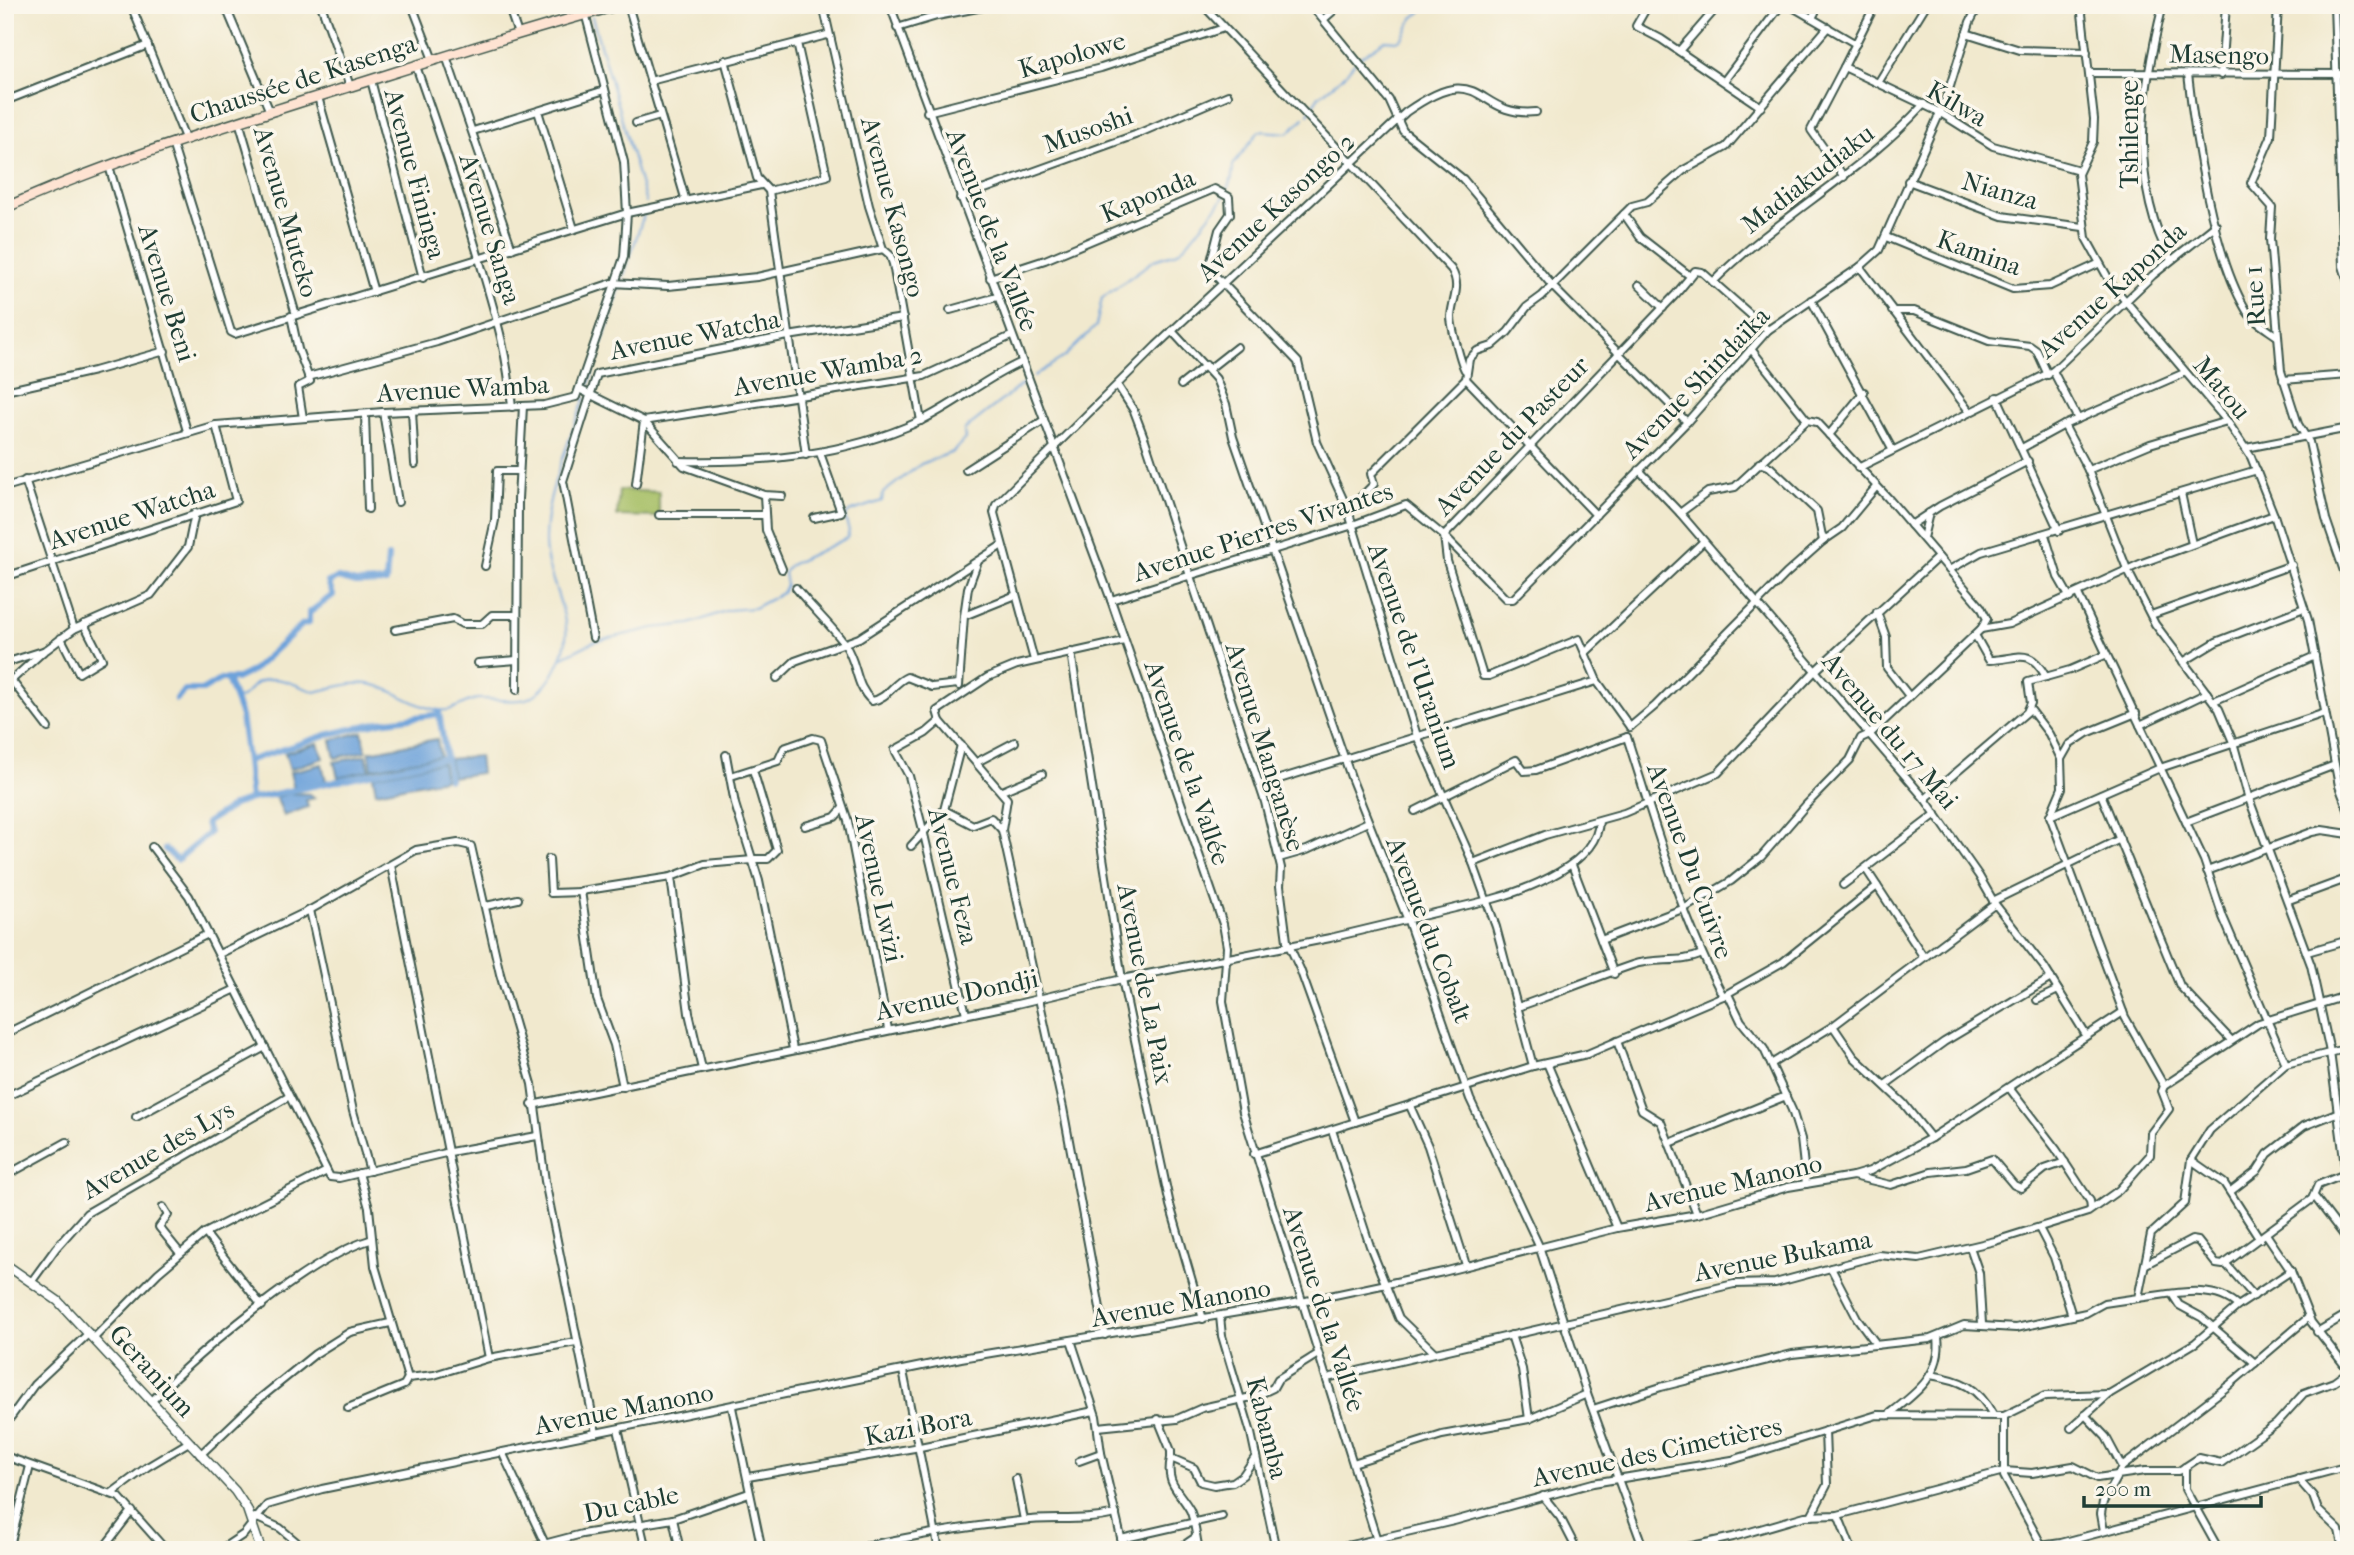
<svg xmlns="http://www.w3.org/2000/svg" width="2354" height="1555" viewBox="0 0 2354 1555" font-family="'IM FELL French Canon',serif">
<rect width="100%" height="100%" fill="#fbf7ec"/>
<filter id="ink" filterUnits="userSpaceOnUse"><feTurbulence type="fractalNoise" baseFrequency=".0143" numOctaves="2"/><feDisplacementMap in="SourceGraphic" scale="14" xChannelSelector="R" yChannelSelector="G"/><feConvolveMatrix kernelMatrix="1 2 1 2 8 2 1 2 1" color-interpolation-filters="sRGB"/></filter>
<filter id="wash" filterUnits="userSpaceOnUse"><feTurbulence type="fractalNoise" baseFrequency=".00686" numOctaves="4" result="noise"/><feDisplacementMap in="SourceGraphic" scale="28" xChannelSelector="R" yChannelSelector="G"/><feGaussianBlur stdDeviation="1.57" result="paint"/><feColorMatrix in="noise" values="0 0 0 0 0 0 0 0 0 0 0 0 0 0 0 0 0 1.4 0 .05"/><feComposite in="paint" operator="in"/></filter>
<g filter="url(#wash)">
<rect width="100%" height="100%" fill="#f1e9ce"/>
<path fill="#a5be64" stroke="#627e4c" stroke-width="2" d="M619 490 659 492V517L617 516Z"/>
<g fill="#6da2da" stroke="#467087" stroke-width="2">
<path d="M362 732 366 751 335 758 331 740Z"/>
<path d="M437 739 440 756 372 769 369 752Z"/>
<path d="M318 743 323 758 290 769 285 753Z"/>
<path d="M366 755 370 770 338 777 334 762Z"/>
<path d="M479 756 481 773 452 777 449 759Z"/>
<path d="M442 762 445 779 376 792 373 776Z"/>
<path d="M322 764 326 781 294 789 290 772Z"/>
<path d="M289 793 310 794 315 798 306 800 308 807 284 816 276 797Z"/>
</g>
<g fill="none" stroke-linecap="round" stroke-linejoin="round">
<g stroke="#6da2da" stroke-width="2">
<path d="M592 17 646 203"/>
<path d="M1359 58 1385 40 1397 41 1402 38 1413 18 1429 5"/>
<path d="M1308 114 1319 96 1344 76 1355 62"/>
<path d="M1034 376 1064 357 1096 326 1102 298 1154 260 1176 253 1186 245 1222 200 1232 178 1233 165 1259 131 1288 133 1304 118"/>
<path d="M588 387 645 211"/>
<path d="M561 658 593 642 654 628 690 624 728 610 754 608 782 593 786 585 784 573 790 565 847 538 849 531 845 517 849 512 882 501 883 493 921 464 953 452 965 439 964 430 1025 382"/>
<path d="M236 699C248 697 249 686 259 682 277 673 299 687 315 692 333 688 359 679 378 686 399 692 425 713 448 710 458 708 467 700 478 699 493 698 511 703 526 699 549 692 569 651 566 628 563 598 545 572 545 540 545 493 570 441 585 397"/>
</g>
<g stroke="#6da2da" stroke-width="6">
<path d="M227 679 241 716 247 761"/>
<path d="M176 699 185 690H203L221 679H236L252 671 303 624 309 623V613L333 595 328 582 338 578 356 583 386 582 388 557"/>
<path d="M439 712 449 779"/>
<path d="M251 799 247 761 326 735 380 722 439 714"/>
<path d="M165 849 177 860 209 833 206 823 234 805 251 799 445 758"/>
</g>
</g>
</g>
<g filter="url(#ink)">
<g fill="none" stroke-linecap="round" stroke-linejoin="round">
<g stroke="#3e574b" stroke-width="10">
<g id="minor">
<path d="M5 5H6"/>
<path d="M131 5 185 138"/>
<path d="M225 5 270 112"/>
<path d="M321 5 350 86"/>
<path d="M412 5 433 60"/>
<path d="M508 5 518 34"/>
<path d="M628 5 685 198"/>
<path d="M823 5 869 206 883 249 890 255 893 264 921 421"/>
<path d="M890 5 1111 600 1223 924 1227 947 1223 1001 1243 1112 1380 1550"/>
<path d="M1203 5 1451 269C1462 286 1452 300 1451 317 1451 325 1461 364 1465 370"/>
<path d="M1311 5 1389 100 1403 131 1463 179 1555 289 1687 422"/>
<path d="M1648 5 1636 26 1661 39 1761 107"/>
<path d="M1789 5 1856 44"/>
<path d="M1875 5 1844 67 1939 112 1993 146 2079 170"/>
<path d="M1962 5 1974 13"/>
<path d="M2081 5 2094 119 2093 142 2078 174 2086 238 2112 285 2227 421 2251 457 2274 515 2308 620 2339 786 2349 812"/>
<path d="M2163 5C2142 88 2128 182 2171 260"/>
<path d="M2278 5 2271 137 2251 183 2272 207 2270 239 2281 371 2298 424 2309 442 2326 519 2349 586"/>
<path d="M2334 5 2343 266 2349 285"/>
<path d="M1812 18 1819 5"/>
<path d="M1324 19 1340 5"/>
<path d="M897 28 937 16 993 5"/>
<path d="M1966 33 2020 50 2087 52"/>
<path d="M1679 51 1719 5"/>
<path d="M446 56 512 249"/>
<path d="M725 60 757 178 769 191 806 455"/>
<path d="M416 66C438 129 459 191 478 255 494 311 507 348 512 407"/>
<path d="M2090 73 2349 74"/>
<path d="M2188 74C2195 139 2213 253 2245 308 2251 320 2266 328 2277 336"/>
<path d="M2221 75 2226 5"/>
<path d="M371 80 423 278"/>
<path d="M650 81 827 35"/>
<path d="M1724 81 1781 5"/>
<path d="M1878 83 1926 5"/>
<path d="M318 97 374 292"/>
<path d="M5 101 148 45"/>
<path d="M538 111 574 229"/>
<path d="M927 112 1101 68 1224 28"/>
<path d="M239 121 296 315"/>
<path d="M636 123 660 116"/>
<path d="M473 131 605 90"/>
<path d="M172 143 231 332 235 334 627 213 761 185"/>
<path d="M109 166 187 431"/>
<path d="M1844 177 1811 130 1844 67"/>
<path d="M1908 181 2002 216 2083 227"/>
<path d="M769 191 827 176 797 43"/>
<path d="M5 197 9 207"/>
<path d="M960 198 1135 135 1228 95"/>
<path d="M1624 214 1640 237 1690 276"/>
<path d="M1886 237 2013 289 2050 286 2098 264"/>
<path d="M1860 267 1969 411"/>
<path d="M990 278 1045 260 1214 189 1229 197 1230 214 1219 230 1209 269 1298 362 1317 442 1348 510 1417 736 1473 863 1496 927 1533 1066"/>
<path d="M1713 282C1778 216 1862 173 1924 104"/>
<path d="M1639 285 1663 308"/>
<path d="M1811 300 1892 449"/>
<path d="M950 310 997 297"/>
<path d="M1892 311H1914L1989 341 2030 346 2037 351 2048 375"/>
<path d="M291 316 298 349 310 381 298 387 303 418"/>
<path d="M1172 331 1216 379 1226 404 1233 437 1352 780 1407 918 1470 1099 1539 1246 1587 1394 1644 1550"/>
<path d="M1209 369 1237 347"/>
<path d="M2053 371 2078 419"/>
<path d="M308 377 437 342 612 283 668 286 757 277 883 249"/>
<path d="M2283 380 2349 375"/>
<path d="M1181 385 1206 365"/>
<path d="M1118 386 1134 411 1145 440 1265 802 1281 868 1280 886 1287 941 1300 969 1355 1122"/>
<path d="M581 390 644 421 684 466 764 495 782 496"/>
<path d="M5 391 94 371 165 351"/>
<path d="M1997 397 2059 531"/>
<path d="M412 411 415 464"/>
<path d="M383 412 398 502"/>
<path d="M365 414 368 509"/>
<path d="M2064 425 2088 470 2127 569 2155 624 2219 709 2233 742 2248 796 2311 965 2330 1052 2346 1174"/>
<path d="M1829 435 1864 392"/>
<path d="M2022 448 2064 425 2184 373"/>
<path d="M2246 448 2349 428"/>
<path d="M678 461C760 463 844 456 920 421 956 404 985 378 1022 362"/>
<path d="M1759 463 1770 467 1817 511 1823 541"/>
<path d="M1858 468 2053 371 2153 275 2216 225"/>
<path d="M966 470 1044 420"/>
<path d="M1639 470 1680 513 1925 799 1979 876 1995 904 2044 967 2086 1035"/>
<path d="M2088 470 2150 444 2227 421"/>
<path d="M25 480 74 629"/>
<path d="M636 484 644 421 924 376 1011 336"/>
<path d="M5 487 216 425 383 412 544 405 576 397 624 257 627 213 624 162 583 5"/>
<path d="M2181 493 2192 544"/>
<path d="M764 495 766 530 782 569"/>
<path d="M1348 510 1374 484 1371 474 1466 379"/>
<path d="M1680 513 1708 492 1735 487 1807 420"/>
<path d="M659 515H764"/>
<path d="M1596 515 1466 379 1469 359 1477 351 1492 346 1508 332 1527 307 1542 296 1632 206 1647 202 1684 170 1726 147 1828 27"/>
<path d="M814 518 841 512 820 453"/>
<path d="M1911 525 1940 506 2028 461"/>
<path d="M2045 535 2058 577 2070 598"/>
<path d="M1923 538 1929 513"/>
<path d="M485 566 495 520 497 471H518"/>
<path d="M1949 570 1981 552 2257 470"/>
<path d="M5 577 236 501 216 425"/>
<path d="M796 588C811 607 830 624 844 643 859 665 854 685 872 701 888 698 893 683 907 677L932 687 958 684"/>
<path d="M2078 594 2204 860 2223 917 2286 1064"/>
<path d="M1111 600 1350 526 1406 505 1444 536 1506 599H1513L1687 422 1768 330 1860 267 1879 250 1946 99 1970 22 1979 5"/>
<path d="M1877 612 1886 637 1887 668 1909 696"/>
<path d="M2151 615 2292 565"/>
<path d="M964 616 968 588 978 561"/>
<path d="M1981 629 2009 624 2142 563 2274 515"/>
<path d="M395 630 453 619 462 624H482L492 615H517"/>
<path d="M1975 635 1989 660C2017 660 2029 645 2046 677"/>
<path d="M61 638 79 673 102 659 84 624"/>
<path d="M593 638 563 481 597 374 788 336 903 318"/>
<path d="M1071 652 1122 979 1170 1205 1203 1319"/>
<path d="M1586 652 1703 542"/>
<path d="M1034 660 994 513 996 505 1156 346 1406 112C1485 56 1473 118 1536 112"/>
<path d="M2183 662 2216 642 2304 608"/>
<path d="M5 663 46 650 74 629 151 595 188 547 195 513"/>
<path d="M478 663 517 660"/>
<path d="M777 678 795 661 859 638 1002 545"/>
<path d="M12 681 48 728"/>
<path d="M5 686 45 650"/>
<path d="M959 686 964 616 1016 595"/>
<path d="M517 690 518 499 523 406"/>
<path d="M2214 701 2315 656"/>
<path d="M2030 709 2049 734 2061 759"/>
<path d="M940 721 926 733 895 750 909 776 923 830 966 1014"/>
<path d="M2140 725 2207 693"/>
<path d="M1630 727 1597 681 1579 639 1489 676H1483L1447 561 1444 536 1676 294 1695 271 1702 272 1768 330"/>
<path d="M1630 727 1655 706 1786 574 1823 541 1842 528 1876 487"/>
<path d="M1627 737C1655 824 1680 915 1723 996"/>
<path d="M726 755 735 804 759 881 793 1049"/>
<path d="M977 762 1015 742"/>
<path d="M731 776 778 761 784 748 813 738 821 740 848 821 888 1029"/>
<path d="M1260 785 1597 681"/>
<path d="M1002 791 1042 774"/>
<path d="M2101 794 2180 986 2230 1039"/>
<path d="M1925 799 2027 712 2031 703 2028 682 2070 670 2105 655"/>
<path d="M944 810 973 825 991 818 1002 830 1063 1108 1105 1335"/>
<path d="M1415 811 1516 760 1524 771 1536 770 1627 737"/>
<path d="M2050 816 2160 768 2325 713"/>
<path d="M2186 822 2335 765"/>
<path d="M805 826 835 817 843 808"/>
<path d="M1002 830 1007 799 940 721 937 711 988 677 1017 665 1124 641"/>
<path d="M911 846 944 810 961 745"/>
<path d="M152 847 189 896 330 1177 339 1178 450 1152 537 1136"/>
<path d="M1279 858 1307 850 1368 822"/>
<path d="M549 859 551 893 581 892"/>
<path d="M753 859H768L777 850 753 770"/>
<path d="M1473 863 1545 835 1624 813 1718 773 1814 672 1938 557"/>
<path d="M391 865 489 1358"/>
<path d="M1572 865 1614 974"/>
<path d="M1866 869 1923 956"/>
<path d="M2207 871 2312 832 2322 830 2349 834"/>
<path d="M671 877 689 1013 702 1069"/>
<path d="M1843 885 1936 814"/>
<path d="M2289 900 2349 878"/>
<path d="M1993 901 2120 839"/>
<path d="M486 906 518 899"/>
<path d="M310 910 353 1111 370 1171"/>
<path d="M1601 940 1685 908 1731 881 1761 857 1806 805 1850 760 1861 738 1870 734 1981 629 1987 619 1981 607 1888 498 1817 422 1807 420 1751 349"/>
<path d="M2307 952 2349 940"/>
<path d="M219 954 310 910 416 850 458 843 471 846 500 974 532 1084 545 1181 596 1433"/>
<path d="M1728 994 1741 1021 1764 1049 1792 1110 1801 1139 1806 1184"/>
<path d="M2037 1000 2058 990"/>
<path d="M1518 1007C1557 993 1594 978 1632 965 1656 957 1681 964 1702 954"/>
<path d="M1833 1026 1854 1057 1904 1104 1931 1138"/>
<path d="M5 1034 208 934"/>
<path d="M1617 1041 1642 1110 1661 1122 1697 1214"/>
<path d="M1547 1063 1617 1228"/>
<path d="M1771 1064 1833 1026 1995 904"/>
<path d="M1885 1085 1944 1042 2051 978"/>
<path d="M2164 1086 2259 1023 2349 995"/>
<path d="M623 1087 614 1045 597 999 581 891 671 877 705 864 753 860"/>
<path d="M2010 1089 2056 1149 2090 1201 2091 1209"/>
<path d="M5 1097 236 989"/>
<path d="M532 1105 1017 1004 1122 979 1330 938 1493 899C1529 889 1598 863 1599 821"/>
<path d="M1410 1106 1428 1146 1466 1265"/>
<path d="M136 1117 265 1047"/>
<path d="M1332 1130 1370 1246 1399 1318 1434 1352"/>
<path d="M1670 1143 1786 1096"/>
<path d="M1254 1154 1533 1066 1587 1054 1723 996 1783 962 1877 886"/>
<path d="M2191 1160 2224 1183 2260 1239"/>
<path d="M359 1173 369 1208 375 1266 408 1378"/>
<path d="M5 1176 67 1142"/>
<path d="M1853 1176 1891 1185 1931 1172 1966 1168 1992 1159 2014 1185 2021 1188 2045 1169 2065 1162"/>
<path d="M2231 1191 2257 1171 2268 1154 2304 1126 2349 1108"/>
<path d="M2314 1196 2349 1242"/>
<path d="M163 1207 168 1215 159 1227 180 1253"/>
<path d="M2039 1228 2054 1257 2072 1316"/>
<path d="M205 1233 262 1306"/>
<path d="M1970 1247 1979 1273 1982 1324"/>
<path d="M2225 1263 2254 1296"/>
<path d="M2146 1264 2192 1240 2198 1241 2216 1264 2223 1265 2312 1199 2318 1185 2348 1173"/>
<path d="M1831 1268 1857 1318 1877 1345"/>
<path d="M32 1281 56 1248 87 1213 288 1097"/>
<path d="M2172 1294 2179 1305 2201 1317 2255 1363"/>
<path d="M2138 1298C2168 1295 2214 1282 2238 1306"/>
<path d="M1220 1316 1222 1336 1251 1433 1276 1550"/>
<path d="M2317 1332 2349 1313"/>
<path d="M1511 1335 1522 1369 1529 1419"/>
<path d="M94 1338 158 1273 205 1233 325 1172"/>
<path d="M1071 1340 1096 1416 1101 1453 1124 1550"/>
<path d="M903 1371 939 1550"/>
<path d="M1930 1375C1962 1380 1978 1387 1993 1415"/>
<path d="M408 1378 434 1375 489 1358 576 1342"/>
<path d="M1327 1378 1734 1284 1775 1283 1879 1255 1919 1259 1995 1241 2088 1212 2119 1190 2150 1155 2151 1133 2169 1109 2162 1091 2164 1086 2125 1017 2050 816 2062 788 2061 759 2069 745 2087 733 2136 713"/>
<path d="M151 1402C196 1354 309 1258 370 1240"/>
<path d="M732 1407 762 1550"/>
<path d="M348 1408 404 1385 408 1378"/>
<path d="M1593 1409 1661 1387 1792 1354 1930 1339 1964 1325 2016 1328 2086 1313 2104 1303 2138 1298 2151 1234 2185 1203 2191 1160 2210 1130 2286 1064 2349 1048"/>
<path d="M1888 1415C1914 1395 1943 1375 1938 1337"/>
<path d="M2085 1415 2106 1437 2122 1467"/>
<path d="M2004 1416V1476L2041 1544"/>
<path d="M1158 1419 1171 1451V1458L1194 1468 1201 1482 1214 1485 1233 1482 1243 1475 1256 1456"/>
<path d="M5 1425 34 1385 89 1333"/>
<path d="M1098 1427 1177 1419 1202 1408 1256 1396 1273 1388 1278 1379 1318 1354"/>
<path d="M2071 1428 2109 1394 2195 1343 2238 1306 2291 1271"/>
<path d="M618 1429 646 1550"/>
<path d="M502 1452 548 1550"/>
<path d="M200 1455 258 1400 315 1354 350 1332 390 1323"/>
<path d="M5 1456 119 1497 166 1550"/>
<path d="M1171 1458C1165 1485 1179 1490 1190 1510 1195 1521 1196 1538 1199 1550"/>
<path d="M1079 1461 1101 1453"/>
<path d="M1353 1463 1442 1435 1529 1419 1587 1394"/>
<path d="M2185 1467V1489L2219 1550"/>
<path d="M748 1477 920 1447 1094 1411"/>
<path d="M1016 1479 1024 1520"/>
<path d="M2298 1479 2313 1496 2318 1510 2339 1530 2343 1550"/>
<path d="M112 1493 147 1467 189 1442"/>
<path d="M1543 1496 1560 1517 1577 1550"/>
<path d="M1838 1515 1852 1550"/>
<path d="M1811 1516 1827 1485 1825 1431"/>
<path d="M255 1517 280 1528 306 1550"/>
<path d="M673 1519 680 1550"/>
<path d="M2104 1531 2101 1514 2103 1502 2122 1467 2228 1386 2309 1317"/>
<path d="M1121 1539 1222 1516"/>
<path d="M9 1550 30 1466"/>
<path d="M102 1550 132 1511"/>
<path d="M220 1550 244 1534 267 1505 322 1489 961 1358 1306 1301 1443 1272 1617 1228 1697 1214 1788 1187 1853 1176 1870 1171 1931 1138 2123 1012"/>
<path d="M521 1550 582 1534 673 1519 749 1493"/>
<path d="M848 1550C905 1537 962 1527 1020 1521 1053 1517 1083 1522 1116 1514"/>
<path d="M1177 1550 1196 1537"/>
<path d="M1329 1550 1454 1521 1593 1483 1732 1460 1877 1415 2004 1416 2045 1396 2109 1394"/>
<path d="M1674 1550 1733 1537 1805 1516 1838 1515 2004 1471 2032 1473 2073 1466 2097 1478 2145 1471H2179L2199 1458 2221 1463 2276 1424 2304 1393 2334 1382 2349 1371 2311 1322 2291 1271 2266 1234"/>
<path d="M2012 1550 2061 1543 2349 1466"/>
</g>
</g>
<g stroke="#3e574b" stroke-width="11">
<path id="tertiary" d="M5 1264 58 1301 235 1491 247 1509 261 1550"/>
</g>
<g stroke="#3e574b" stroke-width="12">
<path id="secondary" d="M5 208C104 163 207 132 310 99 413 67 515 33 620 5"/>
</g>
<use href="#minor" stroke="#fff" stroke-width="6"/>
<use href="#tertiary" stroke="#fff" stroke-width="8"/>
<use href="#secondary" stroke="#fee3d2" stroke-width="9"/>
</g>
</g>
<g text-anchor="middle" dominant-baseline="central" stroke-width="7" stroke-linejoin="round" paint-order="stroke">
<g font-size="26" fill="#1f3d34" stroke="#fbf7ec">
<text transform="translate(1072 55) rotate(-16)">Kapolowe</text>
<text transform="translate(2219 55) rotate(1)">Masengo</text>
<text transform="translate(303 79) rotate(-18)">Chaussée de Kasenga</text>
<text transform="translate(1957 104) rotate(30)">Kilwa</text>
<text transform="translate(1088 130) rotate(-20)">Musoshi</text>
<text transform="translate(2129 134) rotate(-90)">Tshilenge</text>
<text transform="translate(415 174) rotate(75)">Avenue Fininga</text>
<text transform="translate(1808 179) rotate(-38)">Madiakudiaku</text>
<text transform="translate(2000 191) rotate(16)">Nianza</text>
<text transform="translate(1148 196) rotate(-23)">Kaponda</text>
<text transform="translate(893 207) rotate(75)">Avenue Kasongo</text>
<text transform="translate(1276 207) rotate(-43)">Avenue Kasongo 2</text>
<text transform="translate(286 212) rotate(74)">Avenue Muteko</text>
<text transform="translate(490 229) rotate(73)">Avenue Sanga</text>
<text transform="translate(992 230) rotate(69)">Avenue de la Vallée</text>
<text transform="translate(1979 253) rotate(20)">Kamina</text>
<text transform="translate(2112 290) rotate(-42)">Avenue Kaponda</text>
<text transform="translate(167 293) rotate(73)">Avenue Beni</text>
<text transform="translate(2255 296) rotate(-94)">Rue 1</text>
<text transform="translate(695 335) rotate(-11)">Avenue Watcha</text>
<text transform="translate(828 371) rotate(-10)">Avenue Wamba 2</text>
<text transform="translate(1696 383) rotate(-46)">Avenue Shindaïka</text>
<text transform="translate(2222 388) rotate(50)">Matou</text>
<text transform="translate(463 389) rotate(-3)">Avenue Wamba</text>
<text transform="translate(1512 436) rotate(-46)">Avenue du Pasteur</text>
<text transform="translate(132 515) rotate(-18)">Avenue Watcha</text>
<text transform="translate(1263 532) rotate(-18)">Avenue Pierres Vivantes</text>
<text transform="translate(1414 656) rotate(71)">Avenue de l'Uranium</text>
<text transform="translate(1890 731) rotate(50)">Avenue du 17 Mai</text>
<text transform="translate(1265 747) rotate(73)">Avenue Manganèse</text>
<text transform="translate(1187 763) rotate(71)">Avenue de la Vallée</text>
<text transform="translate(1690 861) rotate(70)">Avenue Du Cuivre</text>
<text transform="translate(953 876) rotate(76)">Avenue Feza</text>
<text transform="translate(879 888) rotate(78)">Avenue Lwizi</text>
<text transform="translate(1429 930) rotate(69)">Avenue du Cobalt</text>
<text transform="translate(1145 984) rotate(79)">Avenue de La Paix</text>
<text transform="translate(957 995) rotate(-12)">Avenue Dondji</text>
<text transform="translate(158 1150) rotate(-30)">Avenue des Lys</text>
<text transform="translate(1733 1183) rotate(-13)">Avenue Manono</text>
<text transform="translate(1783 1256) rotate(-11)">Avenue Bukama</text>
<text transform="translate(1181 1303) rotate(-10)">Avenue Manono</text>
<text transform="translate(1324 1309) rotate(72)">Avenue de la Vallée</text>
<text transform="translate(152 1371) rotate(48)">Geranium</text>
<text transform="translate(624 1409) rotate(-11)">Avenue Manono</text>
<text transform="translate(918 1427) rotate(-11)">Kazi Bora</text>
<text transform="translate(1267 1428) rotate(76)">Kabamba</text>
<text transform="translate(1657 1452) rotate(-12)">Avenue des Cimetières</text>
<text transform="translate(631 1504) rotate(-12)">Du cable</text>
</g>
</g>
<rect width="2354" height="1555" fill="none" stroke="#fbf7ec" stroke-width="28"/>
<path d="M2084 1496v10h177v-10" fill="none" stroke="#1f3d34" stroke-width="3.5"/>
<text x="2095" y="1496" font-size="21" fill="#1f3d34" stroke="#fbf7ec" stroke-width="5" paint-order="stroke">200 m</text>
</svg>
